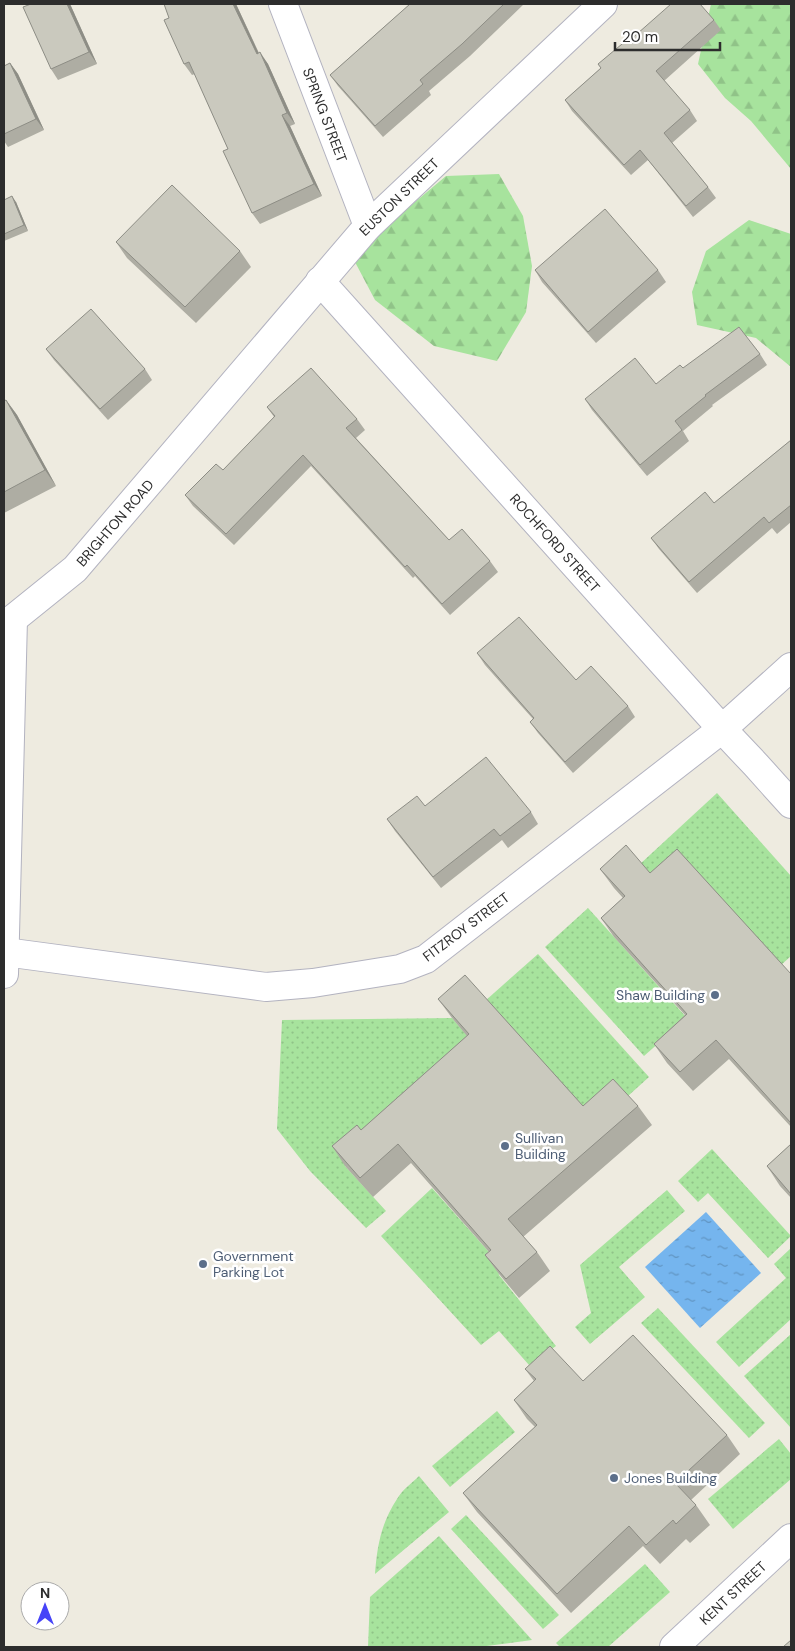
<svg xmlns="http://www.w3.org/2000/svg" width="795" height="1651" viewBox="0 0 795 1651" font-family="'DM Sans',sans-serif">
<defs>
<pattern id="grass-dots" width="8" height="8" patternUnits="userSpaceOnUse" patternTransform="scale(1.25)"><rect width="8" height="8" fill="#a7e39d"/><path d="M2 2h.1M6 6h.1" fill="none" stroke="#90c388" stroke-width="1.8" stroke-linecap="round"/></pattern>
<pattern id="forest-firs" width="22" height="20" patternUnits="userSpaceOnUse" patternTransform="scale(1.25)"><rect width="22" height="20" fill="#a7e39d"/><path d="M5 1l3.5 6h-7zM16 11l3.5 6h-7z" fill="#90c388"/></pattern>
<pattern id="water-ripples" width="26" height="14" patternUnits="userSpaceOnUse" patternTransform="scale(1.25)"><rect width="26" height="14" fill="#75b5ee"/><path d="M2 4q2-2 4 0t4 0M15 11q2-2 4 0t4 0" fill="none" stroke="#6094c1"/></pattern>
</defs>
<rect width="100%" height="100%" fill="#eeebe0"/>
<g fill="url(#grass-dots)">
<path d="M717 793 791 876V956L780 966 664 892 639 865Z"/>
<path d="M588 908 687 1018 644 1056 545 947Z"/>
<path d="M538 954 649 1077 596 1125 485 1001Z"/>
<path d="M452 1018 482 1053 345 1166 386 1211 366 1228 310 1171 277 1129 282 1020Z"/>
<path d="M712 1149 791 1236 768 1258 708 1193 698 1202 678 1181Z"/>
<path d="M432 1188 497 1261 499 1275 556 1346 529 1365 499 1331 481 1345 381 1236Z"/>
<path d="M667 1190 685 1211 619 1267 645 1297 590 1344 575 1327 591 1313 580 1265Z"/>
<path d="M791 1248V1319L739 1367 716 1342 786 1278 774 1264Z"/>
<path d="M658 1308 765 1423 749 1438 641 1323Z"/>
<path d="M791 1334V1428L744 1376Z"/>
<path d="M497 1411 515 1432 450 1487 432 1466Z"/>
<path d="M779 1439 791 1454V1479L733 1529 708 1499Z"/>
<path d="M419 1476 449 1512 375 1574C377 1547 381 1523 397 1499 402 1490 412 1483 419 1476Z"/>
<path d="M466 1515 559 1615 543 1629 451 1529Z"/>
<path d="M439 1536 532 1640 479 1647H368L370 1597Z"/>
<path d="M645 1564 670 1592 608 1647H560L556 1643Z"/>
</g>
<g fill="url(#forest-firs)">
<path d="M711 4H791V169L751 121 725 98 698 64Z"/>
<path d="M499 174 523 216 532 266 526 312 497 361 434 346 375 300 355 262 390 223 446 176Z"/>
<path d="M749 220 791 234V367L756 338 697 325 692 292 706 251Z"/>
</g>
<path fill="url(#water-ripples)" d="M706 1212 761 1273 700 1328 645 1267Z"/>
<g fill="none" stroke-linecap="round" stroke-linejoin="round">
<g stroke="#b3b3c0" stroke-width="30">
<g id="minor">
<path d="M283 4 368 226"/>
<path d="M320 281 722 729 756 765 791 804"/>
<path d="M5 952 266 987 313 983 400 969 426 959 722 729 791 667"/>
<path d="M4 974 13 619"/>
<path d="M674 1647 791 1538"/>
</g>
</g>
<g stroke="#b3b3c0" stroke-width="30">
<path id="secondary" d="M4 624 13 619 75 569 368 226 603 4"/>
</g>
<use href="#minor" stroke="#fff" stroke-width="28"/>
<use href="#secondary" stroke="#fff" stroke-width="28"/>
</g>
<g fill="#aeada3">
<path d="M31 4H70L97 64 58 80 51 69Z"/>
<path d="M164 4H236L259 53 268 64 295 124 290 126 322 196 260 224 252 213 228 149 195 74 192 75 184 64 169 18Z"/>
<path d="M410 4H524L470 56 429 91 431 95 383 137 338 86 330 75Z"/>
<path d="M714 20 721 30 664 81 690 110 697 121 672 143 708 187 716 198 693 217 648 160 631 175 572 111 565 100 601 68 598 64 629 41Z"/>
<path d="M10 63 18 74 44 130 8 147 4 141V66Z"/>
<path d="M4 200 16 202 28 231 4 241Z"/>
<path d="M116 242 240 251 251 267 196 323 127 258Z"/>
<path d="M535 270H658L666 282 596 343 542 282Z"/>
<path d="M46 349 145 369 152 380 108 420 54 360Z"/>
<path d="M760 354 767 365 712 405 713 406 683 431 689 441 647 476 592 410 585 399 656 384 683 368Z"/>
<path d="M6 400 17 415 56 486 4 513V401Z"/>
<path d="M267 407 357 419 365 430 356 438 449 540 490 561 498 572 450 615 415 576 413 578 311 466 234 545 193 506 185 495 223 470 274 417Z"/>
<path d="M791 440V522L777 534 772 528 697 593 659 549 651 538 714 503Z"/>
<path d="M477 653 576 680 628 706 635 717 573 773 538 733 530 722 533 719 485 665Z"/>
<path d="M425 806 531 812 538 824 508 848 502 840 441 888 395 831 387 819Z"/>
<path d="M600 869 650 873 791 974V1127L729 1059 693 1091 667 1063 654 1044 685 1015 614 937 601 918 623 898 614 888Z"/>
<path d="M438 999 583 1106H638L652 1125 523 1237 537 1252 550 1271 519 1298 499 1274 485 1255 489 1252 411 1163 373 1197 345 1166 332 1146 361 1130 467 1036 452 1018Z"/>
<path d="M791 1144V1198L780 1186 767 1166Z"/>
<path d="M525 1369 583 1381 727 1435 740 1454 691 1500 696 1505 710 1525 690 1543 686 1539 660 1564 643 1546 571 1613 477 1512 463 1493 535 1427 527 1419 514 1400 534 1381Z"/>
</g>
<g fill="#8d8d85">
<path d="M67 4H70L97 64 89 52Z"/>
<path d="M233 4H236L264 65 257 54Z"/>
<path d="M260 52 268 64 295 124 287 113Z"/>
<path d="M10 63 18 74 44 130 36 119Z"/>
<path d="M282 115 290 126 322 196 314 184Z"/>
<path d="M12 196 16 202 28 231 24 225Z"/>
<path d="M6 400 17 415 56 486 45 470Z"/>
</g>
<g fill="#cac9be" stroke="#8d8d85">
<path d="M31 4H67L89 52 51 69 23 7Z"/>
<path d="M164 4H233L257 54 260 52 287 113 282 115 314 184 252 213 223 151 228 149 189 62 184 64 164 20 169 18Z"/>
<path d="M410 4H504L462 44 420 80 423 84 375 126 330 75Z"/>
<path d="M671 4H700L714 20 656 71 690 110 664 133 708 187 686 206 640 150 624 165 565 100 601 68 598 64 628 39 629 41Z"/>
<path d="M10 63 36 119 4 134V66Z"/>
<path d="M172 185 240 251 185 307 116 242Z"/>
<path d="M12 196 24 225 4 234V200Z"/>
<path d="M605 209 658 270 588 332 535 270Z"/>
<path d="M91 309 145 369 100 409 46 349Z"/>
<path d="M739 327 760 354 705 395 706 396 675 421 682 430 640 465 585 399 635 358 656 384 680 365 683 368Z"/>
<path d="M311 368 357 419 346 428 449 540 462 529 490 561 442 604 407 565 405 567 303 455 226 534 185 495 216 464 223 470 275 416 267 407Z"/>
<path d="M6 400 45 470 4 492V401Z"/>
<path d="M791 440V505L769 523 764 517 689 582 651 538 705 492 714 503Z"/>
<path d="M519 617 576 680 591 666 628 706 565 762 530 722 534 718 477 653Z"/>
<path d="M486 757 531 812 500 836 494 829 433 877 387 819 417 796 425 806Z"/>
<path d="M626 845 650 873 677 849 791 974V1123L716 1040 680 1072 654 1044 687 1014 601 918 625 896 600 869Z"/>
<path d="M465 975 583 1106 613 1079 638 1106 508 1219 537 1252 506 1279 485 1255 491 1250 398 1144 360 1178 332 1146 357 1125 361 1130 469 1034 438 999Z"/>
<path d="M791 1144V1194L767 1166Z"/>
<path d="M633 1335 727 1435 675 1483 696 1505 676 1524 673 1520 646 1545 629 1526 557 1594 463 1493 537 1425 514 1400 536 1379 525 1369 550 1346 583 1381Z"/>
<path d="M791 1640V1647H783Z"/>
</g>
<g fill="#5c6f8a" stroke="#fff" stroke-width="2">
<circle cx="715" cy="995" r="5"/>
<circle cx="505" cy="1146" r="5"/>
<circle cx="203" cy="1264" r="5"/>
<circle cx="614" cy="1478" r="5"/>
</g>
<g text-anchor="middle" dominant-baseline="central" stroke-width="5" stroke-linejoin="round" paint-order="stroke">
<g font-size="14" fill="#2d2d2d" stroke="#fff">
<text transform="translate(325 115) rotate(69)">SPRING STREET</text>
<text transform="translate(399 197) rotate(-44)">EUSTON STREET</text>
<text transform="translate(115 523) rotate(-49)">BRIGHTON ROAD</text>
<text transform="translate(555 543) rotate(48)">ROCHFORD STREET</text>
<text transform="translate(466 927) rotate(-37)">FITZROY STREET</text>
<text transform="translate(733 1593) rotate(-43)">KENT STREET</text>
</g>
<g font-size="14" fill="#4e5e75" stroke="#fff" text-anchor="start">
<text x="705" y="995" text-anchor="end">Shaw Building</text>
<text x="515" y="1138">Sullivan<tspan x="515" dy="16">Building</tspan></text>
<text x="213" y="1256">Government<tspan x="213" dy="16">Parking Lot</tspan></text>
<text x="624" y="1478">Jones Building</text>
</g>
</g>
<rect width="795" height="1651" fill="none" stroke="#2d2d2d" stroke-width="10"/>
<g transform="translate(45 1606)"><circle r="24" fill="#ffffff" stroke="#ababab"/>
<path d="M0-4L9 19L0 12L-9 19Z" fill="#4643f8"/>
<text y="-8" font-size="14" font-weight="bold" text-anchor="middle" fill="#2d2d2d">N</text>
</g>
<path d="M615 42v8h105v-8" fill="none" stroke="#2d2d2d" stroke-width="2.5"/>
<text x="622" y="42" font-size="15" fill="#2d2d2d" stroke="#ffffff" stroke-width="4" paint-order="stroke">20 m</text>
</svg>
